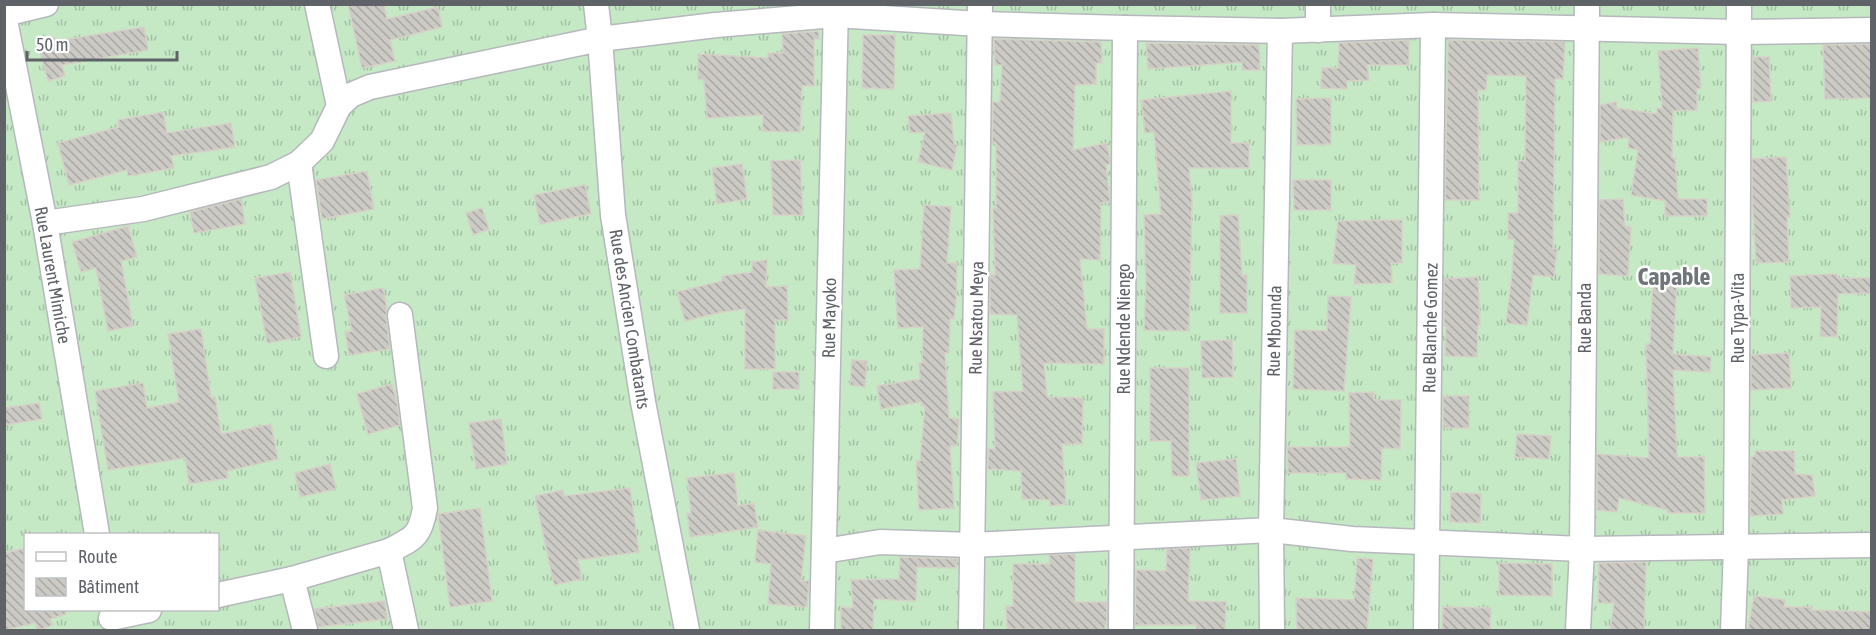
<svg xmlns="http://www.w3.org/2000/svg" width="1876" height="635" viewBox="0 0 1876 635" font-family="'Asap Condensed',sans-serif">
<defs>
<pattern id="grass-tufts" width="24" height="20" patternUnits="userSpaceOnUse" patternTransform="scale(1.5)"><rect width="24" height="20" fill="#c5e8c5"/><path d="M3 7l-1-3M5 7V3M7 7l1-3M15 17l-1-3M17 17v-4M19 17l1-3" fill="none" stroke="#a3c0a4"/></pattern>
<pattern id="building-back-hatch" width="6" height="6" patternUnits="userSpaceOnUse" patternTransform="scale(1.5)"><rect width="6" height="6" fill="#cccac5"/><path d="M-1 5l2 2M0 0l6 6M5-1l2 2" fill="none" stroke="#a9a8a4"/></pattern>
</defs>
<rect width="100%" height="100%" fill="#f1efe8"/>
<path fill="url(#grass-tufts)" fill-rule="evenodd" d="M4 5H1871V630H5ZM26 534H218V610H26Z"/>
<g fill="url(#building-back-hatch)" stroke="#d6d1c6" stroke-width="1.5">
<path d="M348 4H384L387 19 438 7 442 27 390 40 395 61 362 68Z"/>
<path d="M144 27 148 50 62 65 65 76 48 81 37 41 54 37 56 41Z"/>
<path d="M819 31V39H814V86H802L800 132 762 131 763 115 707 118 704 80 698 79V54L768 58V53H783L782 34Z"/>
<path d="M863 35H895L894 89 862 88Z"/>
<path d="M994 39 1101 42 1102 63H1096V84L1075 85 1073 150 1107 143 1110 159V164L1106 165 1110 202 1101 203 1100 260 1080 259 1087 329H1104V364L1044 363 1047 397 1083 398 1082 444H1062L1066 504 1050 506V500L1022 499 1021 471 988 469V449H995L993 392 1023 391 1017 315 990 314V274L995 275 993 208H996V143H992L993 102H1000L1002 65H995Z"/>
<path d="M1409 40V65H1367L1369 80 1347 81V89L1321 88 1322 68H1338L1339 43Z"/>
<path d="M1448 40 1565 42 1563 79H1555L1553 249H1557L1554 277 1533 275 1527 325 1506 323 1512 274 1514 239H1508V213H1518V161H1525L1526 76 1487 75 1486 90H1478L1479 200H1445Z"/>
<path d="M1146 43 1259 45 1260 70H1242V62L1148 69Z"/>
<path d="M1872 44V98L1825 99 1823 45Z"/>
<path d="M1698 48 1701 88 1697 89V110L1673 111 1672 158H1675L1678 199H1707V216H1665V201L1631 195 1638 150 1628 148 1629 137 1600 142V105L1616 102 1617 108 1657 114V108H1662L1658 51Z"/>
<path d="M1753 57H1769L1771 101 1753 102Z"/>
<path d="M1231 91V143H1249V168H1189L1192 201 1189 331 1144 330 1146 283 1144 215 1161 214 1154 132 1145 133 1141 100Z"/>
<path d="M1331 98V144L1297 145 1296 99Z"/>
<path d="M163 112 167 133 231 123 235 147 171 156 174 168 128 176 127 170 69 185 58 143 119 127 118 120Z"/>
<path d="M951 113 954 144 957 145 952 170 918 162 925 132 910 133 908 116Z"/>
<path d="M1786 157 1790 217H1787L1789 262 1756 263 1752 197V159Z"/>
<path d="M800 160 803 215H773L771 161Z"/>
<path d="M742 164 747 199 717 204 712 168Z"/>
<path d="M367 171 374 209 322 219 316 180Z"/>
<path d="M1293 180H1331V210H1294Z"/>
<path d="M585 185 591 214 540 224 534 195Z"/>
<path d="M241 199 245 224 194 233 190 212Z"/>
<path d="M1623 199 1625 226 1631 227 1628 276 1599 274V200Z"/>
<path d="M924 205 951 207 947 263H957L956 301 954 319H950L949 353H945L949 418 959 419 957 446H950L954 508 919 510 916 461H920L925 406H921V402L881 409 877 386 920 379 919 363H922L923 327 898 328 894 270 920 269Z"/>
<path d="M482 208 489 229 473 235 466 213Z"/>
<path d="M1238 215 1242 275H1247V313H1220V216Z"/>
<path d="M1402 220V263H1391L1392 283 1354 284 1356 265 1333 263 1338 221Z"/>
<path d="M128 226 137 257 121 261 133 326 108 331 96 268 81 272 72 242Z"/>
<path d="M767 260 766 287 787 286 788 320H775V369H745V309L722 312 685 321 677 292 722 281V276L752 272V262Z"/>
<path d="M290 272 301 337 267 343 255 278Z"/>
<path d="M1836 274 1839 278H1872V293L1838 294 1837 337 1820 336 1821 307 1791 308 1790 276Z"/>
<path d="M1478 277 1480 325H1478L1477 357 1445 356 1446 326H1444V279Z"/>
<path d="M1669 277 1670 280 1677 279 1673 354 1711 357 1710 372 1673 370 1677 457H1704L1705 513H1667V510L1619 498 1617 512 1597 510V454L1649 458 1646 344H1650L1653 278Z"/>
<path d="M383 288 387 309 386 317 390 349 349 355 345 332 352 331 344 295Z"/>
<path d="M1328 296 1351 297 1344 391 1293 389 1295 330 1327 331Z"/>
<path d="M201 329 211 397H215L221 434 271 424 278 459 227 471 228 478 189 484 185 458 108 470 95 391 143 383 147 408 179 402 168 334Z"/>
<path d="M1232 340 1233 377 1202 378 1201 341Z"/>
<path d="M1789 353 1791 388 1751 390V355Z"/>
<path d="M852 360 867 361 865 387 850 385Z"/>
<path d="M1150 368H1189V476H1172L1171 441H1150Z"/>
<rect x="773" y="372" width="26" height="17"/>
<path d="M392 384 397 402 400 425 368 434 357 394Z"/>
<path d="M1374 392V400H1401L1400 449 1382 448 1381 480 1346 479V473H1288L1287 447H1350L1349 393Z"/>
<rect x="1443" y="396" width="26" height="32"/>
<path d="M39 403 42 419 4 425V408Z"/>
<path d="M501 419 507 464 476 469 469 423Z"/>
<path d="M1517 434 1551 436 1549 459 1515 457Z"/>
<path d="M1755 451H1794L1795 474 1812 475 1815 496 1782 500 1783 514 1750 516 1751 457 1755 456Z"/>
<path d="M1236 459 1240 496 1201 500 1196 463Z"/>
<path d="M330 464 336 489 300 497 295 473Z"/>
<path d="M734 473 738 506 754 503 758 527 690 537 687 513H691L687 478Z"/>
<path d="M630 488 639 552 578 560 582 579 554 585 535 496 563 490 564 496Z"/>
<path d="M1451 492 1481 494 1480 523 1450 522Z"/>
<path d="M480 508 492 601 450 607 438 514Z"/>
<path d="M758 530 806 536 801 581H809L807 607 768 604 771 564 755 562Z"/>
<path d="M26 548V609H65L66 614 50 619 53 625 40 630H38L35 623 4 630V553Z"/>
<path d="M1190 548 1188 601 1226 602 1225 630H1196V625H1135L1136 570 1166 571 1167 549Z"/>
<path d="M1075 554V602H1107V625H1105V630L1007 629 1006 606H1013V564H1050L1049 555Z"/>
<path d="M900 557 957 559 956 568 917 567 916 601 874 599 873 630H841V607L853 608 851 580 899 579Z"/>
<path d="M1357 558 1373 559 1367 630H1297L1296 598 1354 600Z"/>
<path d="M1646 562 1644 630H1610L1614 603H1598L1599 563Z"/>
<path d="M1499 563 1552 564V596L1499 595Z"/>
<path d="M1754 596 1785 600 1784 607H1812V610L1872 612V630H1748Z"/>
<path d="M385 601 387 619 319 627 314 609Z"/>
<path d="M1443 607 1491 608 1490 630H1442Z"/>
</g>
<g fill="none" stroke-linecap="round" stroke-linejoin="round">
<g stroke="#b5b8bc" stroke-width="27">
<g id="minor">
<path d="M317 4 339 106"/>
<path d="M596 4 600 39 613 215 643 402 687 630"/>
<path d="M4 14 46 4"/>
<path d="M4 15 45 223 97 534"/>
<path d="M1318 30V4"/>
<path d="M299 163 326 356"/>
<path d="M45 223 143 209 271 177 299 163 322 141 339 106 351 95 370 87 600 39 716 25 835 15 980 24 1125 28 1280 31 1433 25 1739 32 1872 30"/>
<path d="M389 551C414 538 420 537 425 508L400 315"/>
<path d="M824 551 880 542 972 545 1271 530 1352 539 1582 549 1872 545"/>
<path d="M292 579 305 630"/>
<path d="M218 595 292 579 389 551 406 630"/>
<path d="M111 618 149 610"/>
<path d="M822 630 836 4"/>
<path d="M971 630 980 4"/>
<path d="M1121 630 1125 28"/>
<path d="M1272 630 1271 530 1280 31"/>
<path d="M1426 630 1433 25"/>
<path d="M1578 630 1582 549 1587 4"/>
<path d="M1733 630 1736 547 1739 4"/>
</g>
</g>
<use href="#minor" stroke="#fff" stroke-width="24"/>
</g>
<g text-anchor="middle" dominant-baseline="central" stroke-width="5" stroke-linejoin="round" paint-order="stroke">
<g font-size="18" fill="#5f6368" stroke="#fff">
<text transform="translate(53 275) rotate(80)">Rue Laurent Mimiche</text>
<text transform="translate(829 318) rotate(-89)">Rue Mayoko</text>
<text transform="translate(976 318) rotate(-89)">Rue Nsatou Meya</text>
<text transform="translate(1584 318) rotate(-90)">Rue Banda</text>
<text transform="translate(1737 318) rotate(-90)">Rue Typa-Vita</text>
<text transform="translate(630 319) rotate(81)">Rue des Ancien Combatants</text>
<text transform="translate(1430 328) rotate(-89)">Rue Blanche Gomez</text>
<text transform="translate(1123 329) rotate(-90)">Rue Ndende Niengo</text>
<text transform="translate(1274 331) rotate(-89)">Rue Mbounda</text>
</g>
<g font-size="24" font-weight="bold" fill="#70757a" stroke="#fff">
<text x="1674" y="276">Capable</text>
</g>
</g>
<rect width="1876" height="635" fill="none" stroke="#5f6368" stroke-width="12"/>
<rect x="24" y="533" width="195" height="78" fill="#ffffff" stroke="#bfc1c3" stroke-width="1.5"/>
<rect x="36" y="552" width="30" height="9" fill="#ffffff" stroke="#bfc1c3" stroke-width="1.5"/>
<text x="78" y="563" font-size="18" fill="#5f6368">Route</text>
<rect x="36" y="578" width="30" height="18" fill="url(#building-back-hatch)" stroke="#bfc1c3" stroke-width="1.5"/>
<text x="78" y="593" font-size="18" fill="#5f6368">Bâtiment</text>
<path d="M27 51v9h150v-9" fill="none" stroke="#5f6368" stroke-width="3"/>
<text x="36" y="51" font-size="18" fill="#5f6368" stroke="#ffffff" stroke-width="4.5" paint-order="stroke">50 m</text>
</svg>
